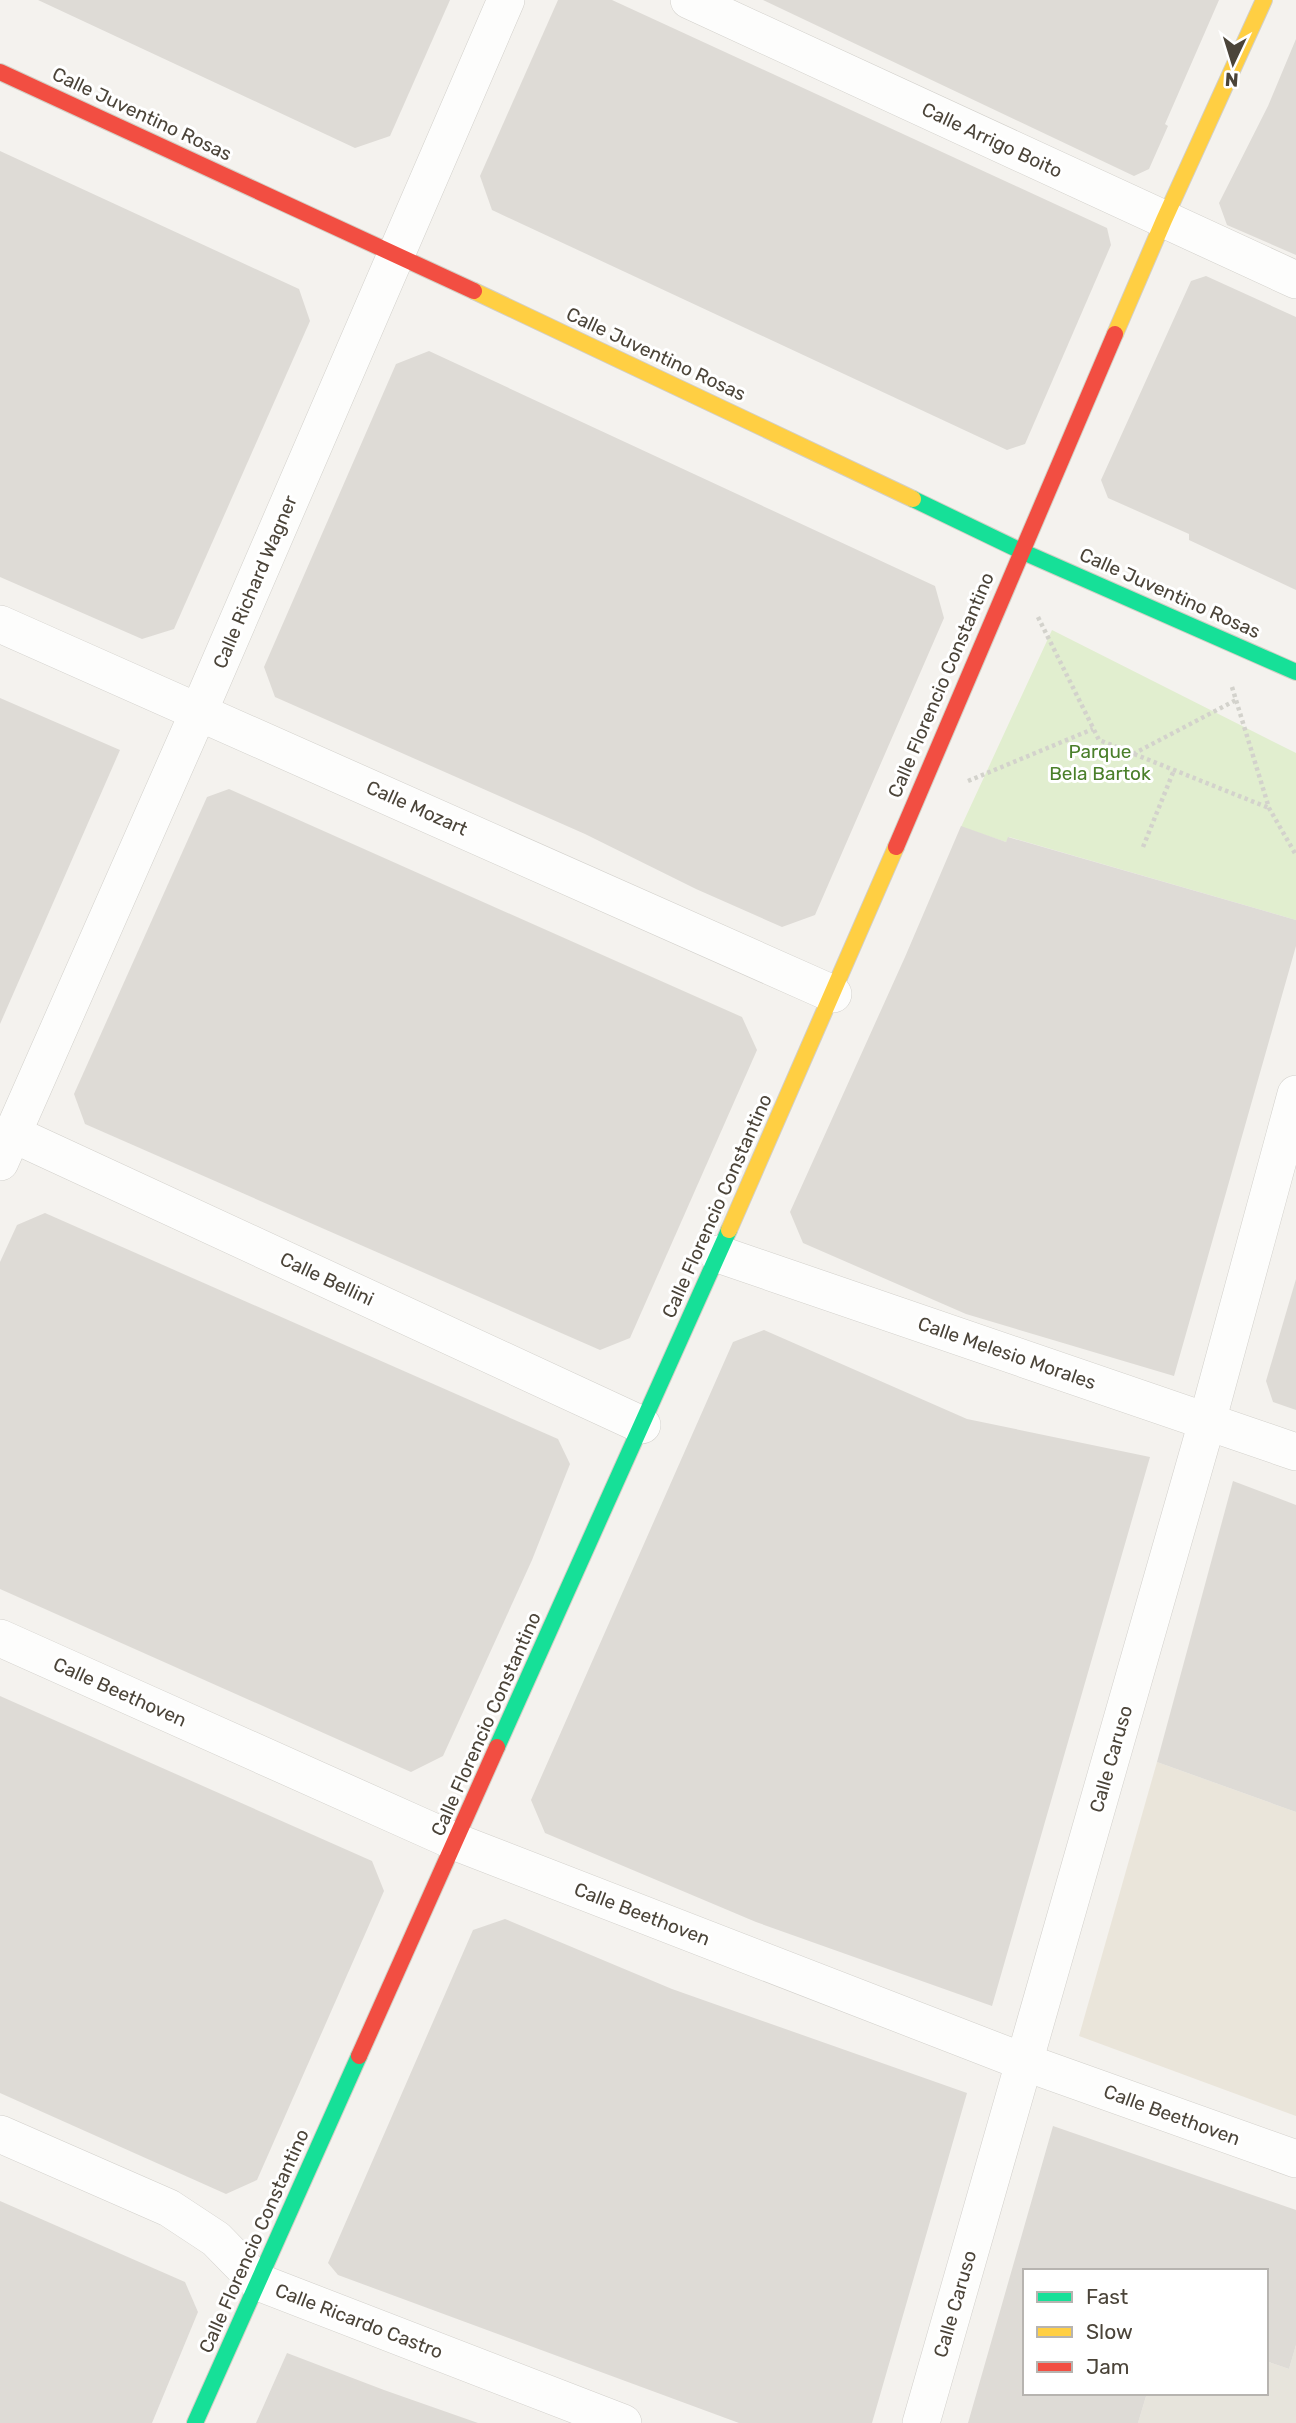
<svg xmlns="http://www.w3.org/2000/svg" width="1296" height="2423" viewBox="0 0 1296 2423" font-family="Rubik,sans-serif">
<rect width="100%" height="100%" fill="#f4f2ee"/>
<path fill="#e7e4dc" d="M1296 2345V2423H1138L1147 2393H1266V2361L1289 2369Z"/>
<path fill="#eae5da" d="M1157 1762 1296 1812V2116L1079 2036Z"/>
<path fill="#e1eecf" d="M1052 630 1296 753V920L1009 837 1006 842 961 827Z"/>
<g fill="#dedbd6">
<path d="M38 0H450L390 136 355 148Z"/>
<path d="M558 0H612L1107 228 1111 245 1025 444 1007 450 492 210 480 176Z"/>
<path d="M763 0H1219L1165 124 1168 126 1149 169 1134 176Z"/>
<path d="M1296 39V255L1227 225 1219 203 1268 106Z"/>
<path d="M0 151 299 289 310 321 174 629 142 639 0 577Z"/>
<path d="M1206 276 1296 317V590L1189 540V534L1108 498 1101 480 1191 281Z"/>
<path d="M429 351 935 586 944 618 815 915 782 927 696 889 585 834 275 697 264 667 396 364Z"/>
<path d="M0 698 120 750 0 1024Z"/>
<path d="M229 789 742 1017 757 1050 630 1338 600 1350 85 1124 74 1094 207 797Z"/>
<path d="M961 826 1006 842 1008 837 1296 920V946L1174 1376 966 1314 803 1243 790 1212 905 957Z"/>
<path d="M45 1213 558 1439 570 1464 532 1560 443 1756 411 1772 0 1589V1262L17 1225Z"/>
<path d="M1296 1279V1410L1273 1402 1266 1381Z"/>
<path d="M764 1330 967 1419 1150 1457 992 2006 756 1922 545 1833 531 1800 733 1342Z"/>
<path d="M1233 1481 1296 1505V1812L1157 1762Z"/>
<path d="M0 1696 372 1861 384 1891 257 2180 226 2194 0 2093Z"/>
<path d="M505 1919 672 1989 967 2093 872 2423H739L338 2275 328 2263 473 1930Z"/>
<path d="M1053 2126 1296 2210V2345L1289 2369 1266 2361V2271H1025V2393H1147L1138 2423H968Z"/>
<path d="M0 2201 185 2282 198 2312 152 2423H0Z"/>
<path d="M287 2353 384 2390 478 2423H256Z"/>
</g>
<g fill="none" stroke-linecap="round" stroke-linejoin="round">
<g stroke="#d2d0cb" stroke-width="38">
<g id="street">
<path d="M689 0 1296 280"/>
<path d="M0 624 833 994"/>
<path d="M13 1134 642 1425"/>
<path d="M0 1162 199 711 506 0"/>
<path d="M718 1254 1296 1452"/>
<path d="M0 1638 456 1842 1024 2062 1296 2159"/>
<path d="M0 2134 169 2208 216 2239 258 2282 623 2423"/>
<path d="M921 2423 1207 1422 1296 1094"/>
</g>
</g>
<g stroke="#d3cfc5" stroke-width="18">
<g id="fast">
<path d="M913 499 1021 551 1296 672"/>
<path d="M497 1747 729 1230"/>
<path d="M195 2423 359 2056"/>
</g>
</g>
<g stroke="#d3cfc5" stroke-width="18">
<g id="slow">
<path d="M474 291 913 499"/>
<path d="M1115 334 1164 220 1264 0"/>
<path d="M729 1230 896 847"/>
</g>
</g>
<g stroke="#d3cfc5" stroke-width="18">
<g id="jam">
<path d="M0 72 474 291"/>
<path d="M896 847 1115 334"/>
<path d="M359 2056 497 1747"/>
</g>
</g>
<g stroke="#d3d2cc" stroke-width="4.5" stroke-dasharray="3.5 3.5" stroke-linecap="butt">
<path d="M1038 617 1099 740 1269 808"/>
<path d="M1232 687 1269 808 1296 855"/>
<path d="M1133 754 1236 700"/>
<path d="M968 781 1093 729"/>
<path d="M1143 847 1174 770"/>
</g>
<use href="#street" stroke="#fdfdfc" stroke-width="37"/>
<use href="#fast" stroke="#16e098" stroke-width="16"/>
<use href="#slow" stroke="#ffcf43" stroke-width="16"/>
<use href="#jam" stroke="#f24e42" stroke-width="16"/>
</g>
<g text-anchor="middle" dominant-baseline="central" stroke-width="6" stroke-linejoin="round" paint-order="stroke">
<g font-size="19" fill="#4b4439" stroke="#fff">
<text transform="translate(142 114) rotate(25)">Calle Juventino Rosas</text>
<text transform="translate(992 140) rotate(25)">Calle Arrigo Boito</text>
<text transform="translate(656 354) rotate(25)">Calle Juventino Rosas</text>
<text transform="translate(255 582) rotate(-67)">Calle Richard Wagner</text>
<text transform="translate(1170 593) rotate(24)">Calle Juventino Rosas</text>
<text transform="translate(941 685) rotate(-67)">Calle Florencio Constantino</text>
<text transform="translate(417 808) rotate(24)">Calle Mozart</text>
<text transform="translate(717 1206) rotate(-66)">Calle Florencio Constantino</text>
<text transform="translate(327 1279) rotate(25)">Calle Bellini</text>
<text transform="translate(1007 1353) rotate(19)">Calle Melesio Morales</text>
<text transform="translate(120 1692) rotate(24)">Calle Beethoven</text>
<text transform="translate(486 1724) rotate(-66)">Calle Florencio Constantino</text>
<text transform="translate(1111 1759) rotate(-74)">Calle Caruso</text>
<text transform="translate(642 1914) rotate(21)">Calle Beethoven</text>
<text transform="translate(1172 2115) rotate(20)">Calle Beethoven</text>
<text transform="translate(254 2241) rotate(-66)">Calle Florencio Constantino</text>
<text transform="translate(955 2304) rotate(-74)">Calle Caruso</text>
<text transform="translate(359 2321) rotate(21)">Calle Ricardo Castro</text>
</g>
<g font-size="19" fill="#4a7f2a" stroke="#fff">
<text x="1100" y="751">Parque<tspan x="1100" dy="22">Bela Bartok</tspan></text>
</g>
</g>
<rect x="1023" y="2269" width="245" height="126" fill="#ffffff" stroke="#b7b4b0" stroke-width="2"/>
<rect x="1037" y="2292" width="35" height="10" fill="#16e098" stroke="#b7b4b0" stroke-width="2"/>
<text x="1086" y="2304" font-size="21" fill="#4b4439">Fast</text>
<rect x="1037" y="2327" width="35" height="10" fill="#ffcf43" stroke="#b7b4b0" stroke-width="2"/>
<text x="1086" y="2339" font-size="21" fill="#4b4439">Slow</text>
<rect x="1037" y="2362" width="35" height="10" fill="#f24e42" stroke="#b7b4b0" stroke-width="2"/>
<text x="1086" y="2374" font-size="21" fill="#4b4439">Jam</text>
<g transform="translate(1233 63) rotate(184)" stroke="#ffffff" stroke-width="5" paint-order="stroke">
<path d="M0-5L12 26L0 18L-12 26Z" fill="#4b4439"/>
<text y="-10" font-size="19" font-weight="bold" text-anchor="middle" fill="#4b4439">N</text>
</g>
</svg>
